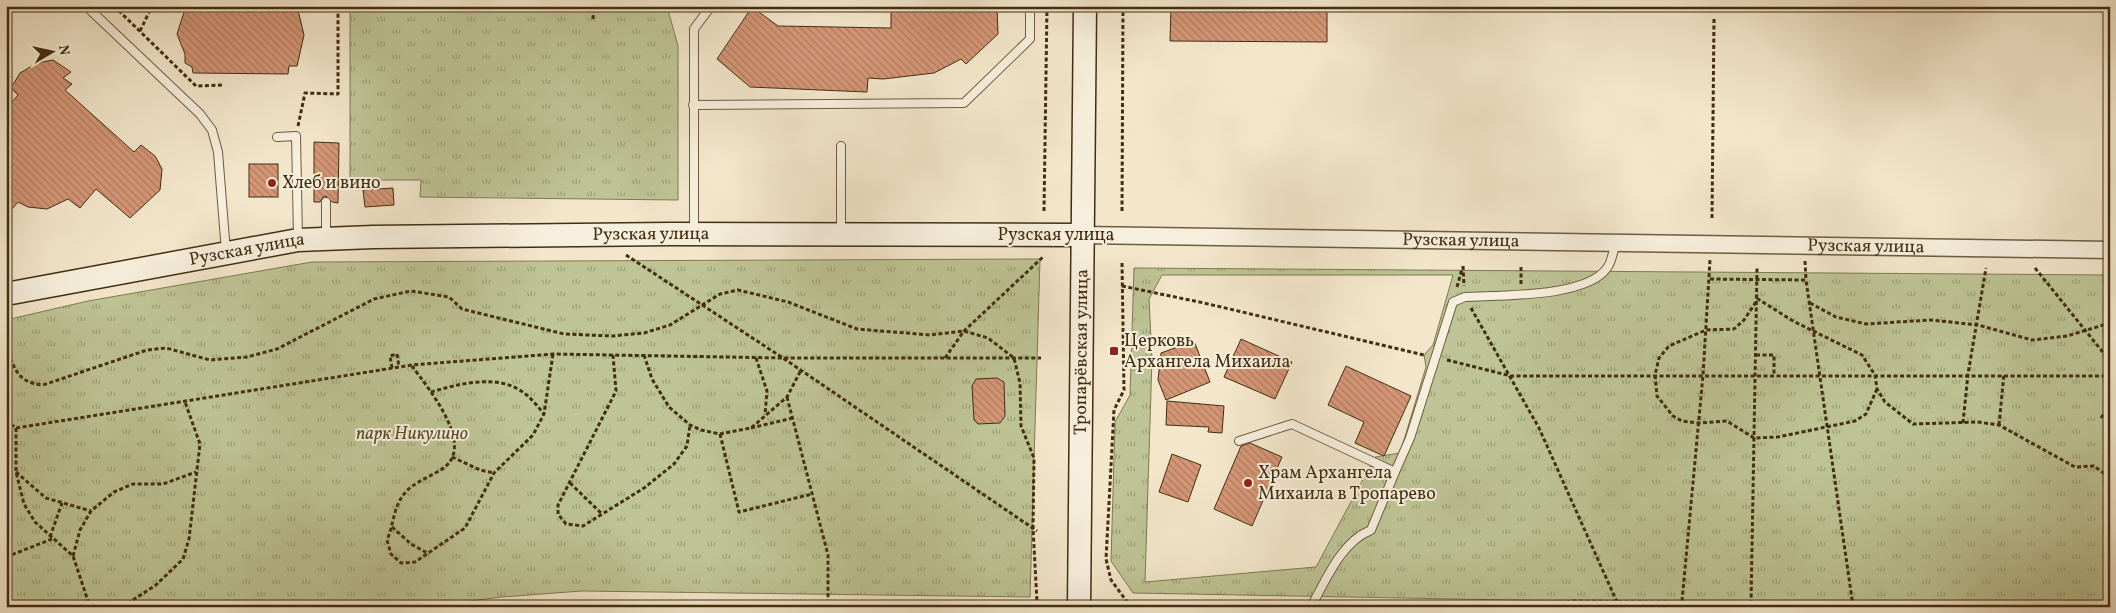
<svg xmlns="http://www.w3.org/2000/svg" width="2116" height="613" viewBox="0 0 2116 613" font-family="Vollkorn,serif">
<defs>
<pattern id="park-tufts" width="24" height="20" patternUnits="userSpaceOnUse" patternTransform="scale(1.25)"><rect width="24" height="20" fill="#bec495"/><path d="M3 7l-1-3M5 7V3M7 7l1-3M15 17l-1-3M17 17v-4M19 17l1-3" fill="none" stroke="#9ca078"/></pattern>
<pattern id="building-back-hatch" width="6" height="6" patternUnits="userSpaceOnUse" patternTransform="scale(1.25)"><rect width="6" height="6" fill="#d59676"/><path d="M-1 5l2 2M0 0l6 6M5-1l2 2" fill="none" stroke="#ae7b5f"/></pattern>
</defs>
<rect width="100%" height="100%" fill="#f3e6cb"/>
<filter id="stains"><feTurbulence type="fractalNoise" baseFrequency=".004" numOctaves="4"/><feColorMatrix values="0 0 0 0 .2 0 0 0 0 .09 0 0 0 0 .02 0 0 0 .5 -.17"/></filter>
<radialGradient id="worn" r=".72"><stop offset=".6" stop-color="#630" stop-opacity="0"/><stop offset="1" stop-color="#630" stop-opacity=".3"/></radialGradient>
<g fill="url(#park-tufts)" stroke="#807953" fill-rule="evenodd">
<path d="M350 6H667L678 46V200L420 197 421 180H350Z"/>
<path d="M1040 259 1030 597 582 591 501 597 424 607H6V320L88 301 312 262Z"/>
<path d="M1134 268 2110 275V607H1887L1133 593 1111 561 1115 422 1130 395ZM1162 275H1453L1433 345 1424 355 1426 367 1400 453 1375 457 1316 567 1145 582 1152 359 1149 299Z"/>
</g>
<g fill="url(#building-back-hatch)" stroke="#422e11">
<path d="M186 6H297L304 35 297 66H289L288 74 193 73 192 67 185 63V54L177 34Z"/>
<path d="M891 6H997L998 34 966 64 961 59 934 73 883 79 868 78 867 92 750 87 717 59 752 7 778 26 891 28Z"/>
<path d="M1171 6H1327V42L1170 41Z"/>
<path d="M53 60 71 72 63 78 72 84 65 90 134 152 141 145 155 156 162 169 160 190 130 218 96 189 80 208 68 199 47 209 28 207 18 202 6 216V109L18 95 11 88 20 73 37 63Z"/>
<path d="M314 142 339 143 338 203 332 202 326 196 323 197 320 202H314Z"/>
<rect x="249" y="164" width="29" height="33"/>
<path d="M393 188 394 205 365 207 363 190Z"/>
<path d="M1241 339 1292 362 1275 399 1224 377Z"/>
<path d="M1194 341 1210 382 1166 400 1158 380 1161 353Z"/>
<path d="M1346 366 1411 396 1384 456 1355 443 1364 422 1328 405Z"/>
<path d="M997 378 1004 382 1005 416 1000 423 978 424 974 420 972 386 976 379Z"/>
<path d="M1167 401 1224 406 1222 433 1208 432 1209 427 1166 425Z"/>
<path d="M1250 443 1282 457 1252 526 1214 509 1241 446Z"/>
<path d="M1172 454 1201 465 1188 502 1159 492Z"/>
</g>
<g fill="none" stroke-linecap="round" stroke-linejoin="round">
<g stroke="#6e5c40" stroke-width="10">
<g id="lane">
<path d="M86 6 200 114 212 130 218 152 226 252"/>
<path d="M693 105 964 103 1030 39V6"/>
<path d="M277 137 296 136 298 238"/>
<path d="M841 146V232"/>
<path d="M326 202V238"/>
<path d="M694 232V29L711 6"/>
<path d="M1239 441 1292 424 1395 472 1371 530C1341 542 1326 580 1311 607"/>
<path d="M1395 472 1410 438 1453 302 1465 297C1499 295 1586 298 1607 268 1612 262 1613 250 1616 243"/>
</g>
</g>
<g stroke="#6e5c40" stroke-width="19">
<g id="street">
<path id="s1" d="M1082 235 2110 250"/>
</g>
</g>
<g stroke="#422e11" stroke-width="25">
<g id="secondary">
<path id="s2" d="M6 294 298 240 373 237 670 234 1082 235"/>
<path id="s3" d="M1079 607 1085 6"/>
</g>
</g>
<g stroke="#422e11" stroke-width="3" stroke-dasharray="4 2.5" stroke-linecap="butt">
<path d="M114 6 196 86 224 85"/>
<path d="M593 19 594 6"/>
<path d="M140 31 152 6"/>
<path d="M298 126 305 93 338 94V6"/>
<path d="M1044 211 1047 6"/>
<path d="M1122 211 1123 6"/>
<path d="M1712 218 1714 19"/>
<path d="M626 255 783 358 1037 531"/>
<path d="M1805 261 1806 280"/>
<path d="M1122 263 1124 390 1114 410 1106 559 1111 580 1128 603 1300 604"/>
<path d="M1463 266 1464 286"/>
<path d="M1521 267V284"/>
<path d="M2035 268 2110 361"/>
<path d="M1710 279 1806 280 1853 606"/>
<path d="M1122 286 1204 303 1424 355"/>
<path d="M1457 287 1462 269"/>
<path d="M1810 303 1836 317 1866 324 1931 320 1978 325 2032 340 2067 336 2110 323"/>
<path d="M1471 308 1539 428 1617 602"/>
<path d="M6 346C15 369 16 382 43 385L147 350 166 348 210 360 247 357 277 349 374 299 411 291 449 297 462 309 564 334 612 336 644 333 670 325 720 294 738 290 788 302 857 329 930 335 964 331 988 338 1014 358 1020 383 1021 426 1034 458 1033 528 1037 602"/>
<path d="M613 355 616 391 558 505V514L566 524 583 526 644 488 674 464 687 446 690 425"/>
<path d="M644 355 652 379 669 407 690 425 701 430 720 434 751 428 787 397 801 370"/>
<path d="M1756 355H1774V376"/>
<path d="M756 358 767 391 765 415"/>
<path d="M945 358 964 331 1044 256"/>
<path d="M1447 360 1511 376H2110"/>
<path d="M412 366C428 388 473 442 446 466 434 476 414 481 404 494 393 508 394 524 387 540L391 554 401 563 415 562 465 528 494 473 533 435 544 414 553 354"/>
<path d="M392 368 390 356 397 354 399 367"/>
<path d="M1877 389 1866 414 1855 421 1778 437 1754 438 1727 421 1698 423 1682 421 1673 416 1657 396 1655 375 1659 358 1669 346 1706 330 1734 329 1744 320 1758 299 1793 321 1862 355 1875 375 1877 389 1885 402 1913 424 1978 422 1999 425 2075 467 2094 466 2110 478"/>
<path d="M431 392C455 385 491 375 516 388 528 394 536 404 544 414"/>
<path d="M787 397 828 555V600"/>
<path d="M2101 418 2110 405"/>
<path d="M6 420 16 428 412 365 553 354 783 358H1041"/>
<path d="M1963 423 1968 374 1986 268"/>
<path d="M1999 425 2004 374"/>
<path d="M16 428V472L24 504 35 522 73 556 90 607"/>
<path d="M751 428 793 418"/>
<path d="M720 434 739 512 812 494"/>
<path d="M452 457 480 470 494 473"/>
<path d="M16 472 46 498 91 511"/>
<path d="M570 483 601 513"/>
<path d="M392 527 411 544 429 554"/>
<path d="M50 537 62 503"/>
<path d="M73 556 80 530 91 511 114 492 133 484H163L196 472"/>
<path d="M6 557 52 539"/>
<path d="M6 594 11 607"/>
<path d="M1682 601 1703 375 1710 260"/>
<path d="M1326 604 1554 605 1571 601C1746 603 1922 605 2098 607"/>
<path d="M1751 604 1757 268"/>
<path d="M122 607 156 585 183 559 189 539 200 444 185 402"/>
</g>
<use href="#lane" stroke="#f7efdd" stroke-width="8"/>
<use href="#street" stroke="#f7efdd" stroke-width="16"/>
<use href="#secondary" stroke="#f7efdd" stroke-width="22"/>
</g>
<g fill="#8f2418" stroke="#f7efdd" stroke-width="2">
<circle cx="272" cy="183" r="5"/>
<rect x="1109" y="346" width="10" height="10" rx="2.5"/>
<circle cx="1248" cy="483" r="5"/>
</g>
<g text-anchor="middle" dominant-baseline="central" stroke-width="4" stroke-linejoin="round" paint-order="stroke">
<g font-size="18" fill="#422e11" stroke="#f7efdd" text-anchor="start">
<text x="282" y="183">Хлеб и вино</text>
<text x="1124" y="341">Церковь<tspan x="1124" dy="21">Архангела Михаила</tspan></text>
<text x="1258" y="473">Храм Архангела<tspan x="1258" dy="21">Михаила в Тропарево</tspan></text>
</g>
<g font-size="18" fill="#422e11" stroke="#f7efdd">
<text stroke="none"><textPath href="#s2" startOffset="650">Рузская улица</textPath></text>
<text x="1056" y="235">Рузская улица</text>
<text stroke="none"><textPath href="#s1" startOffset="379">Рузская улица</textPath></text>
<text stroke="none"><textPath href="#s1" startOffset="784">Рузская улица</textPath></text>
<text stroke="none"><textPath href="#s2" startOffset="245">Рузская улица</textPath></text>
<text stroke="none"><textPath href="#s3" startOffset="255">Тропарёвская улица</textPath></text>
</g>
<g font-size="18" font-style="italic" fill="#5b4c2b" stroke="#f7efdd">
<text x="412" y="434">парк Никулино</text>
</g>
</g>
<rect width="2116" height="613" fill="none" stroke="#f3e6cb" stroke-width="25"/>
<rect x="8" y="8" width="2101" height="598" fill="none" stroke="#422e11" stroke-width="2.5"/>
<rect x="12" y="12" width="2091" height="588" fill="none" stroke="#422e11"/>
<g transform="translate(52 52) rotate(81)" stroke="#f7efdd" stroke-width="4" paint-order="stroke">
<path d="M0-4L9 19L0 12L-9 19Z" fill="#422e11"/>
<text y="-8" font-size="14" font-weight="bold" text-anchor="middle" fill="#422e11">N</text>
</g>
<rect width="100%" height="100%" filter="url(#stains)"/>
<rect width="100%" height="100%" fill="url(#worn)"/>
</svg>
